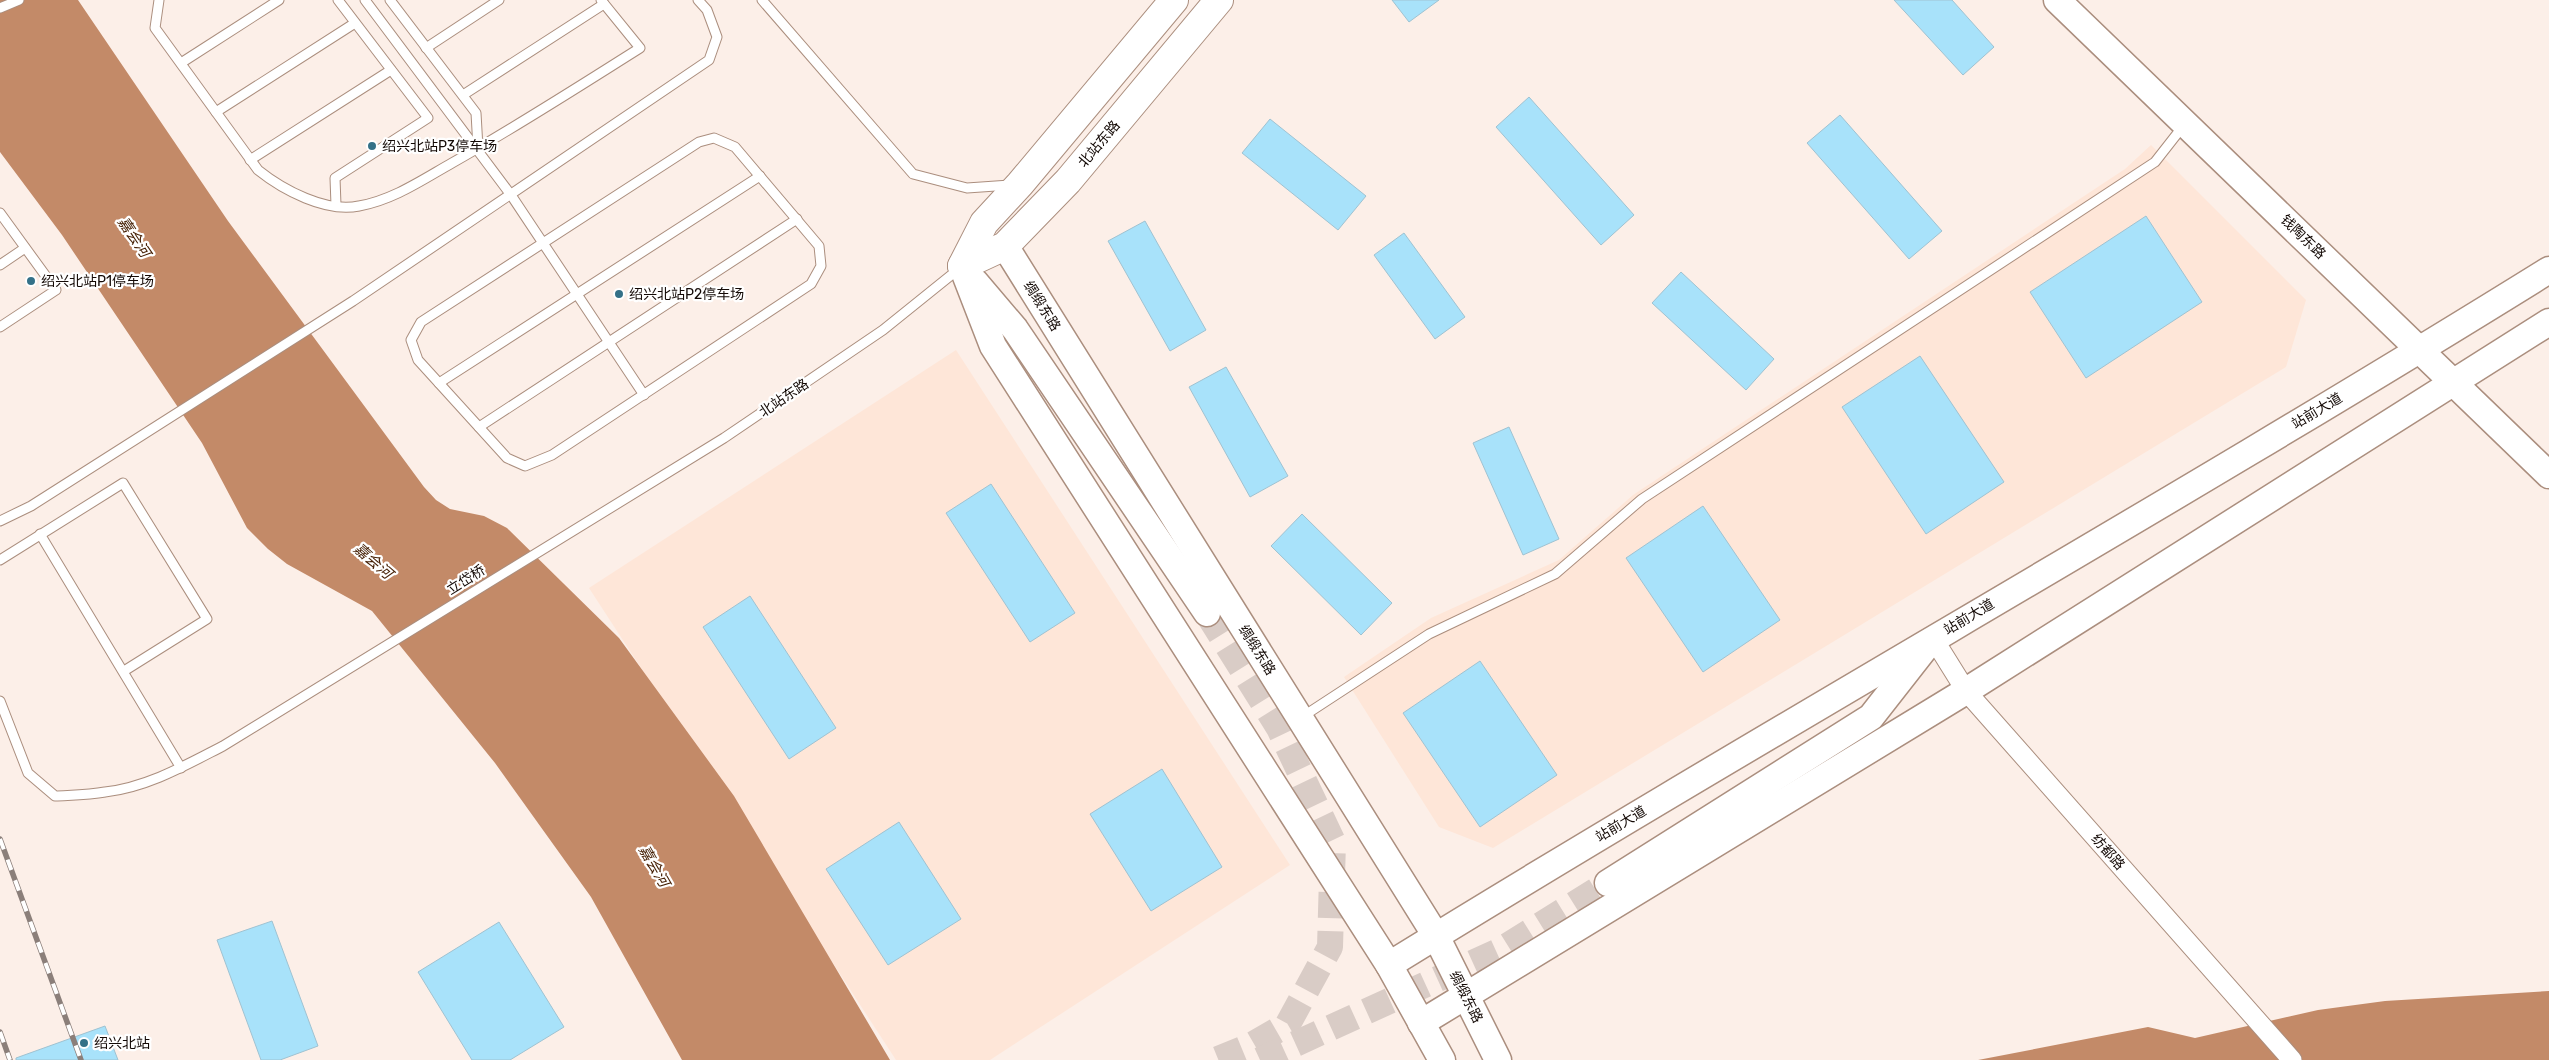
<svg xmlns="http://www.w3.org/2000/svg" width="2549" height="1060" viewBox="0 0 2549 1060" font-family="Rubik,'Noto Sans SC',sans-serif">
<rect width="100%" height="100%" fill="#fcefe8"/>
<g fill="#fee6d8">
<path d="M2151 145 2306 300 2286 367 1493 848 1439 827 1344 677 1431 618 1559 560 1633 495 2125 169Z"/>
<path d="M956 350 1290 865 990 1060H896L589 588Z"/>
</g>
<g fill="#c38a68">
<path d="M0 0H78L228 221 424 487 436 500 450 509 484 516 507 528 619 638 734 796 890 1060H682L591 897 495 763 372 611 287 564 268 549 247 528 202 443 62 235 0 152Z"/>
<path d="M2549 991V1060H1978L2148 1027 2195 1038 2318 1010 2385 1001Z"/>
</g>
<g fill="#a8e2fa" stroke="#9fc2d1">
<path d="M1392 0H1439L1409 22Z"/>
<path d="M1894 0H1952L1994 47 1963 75Z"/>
<path d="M1529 97 1634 215 1601 245 1496 127Z"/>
<path d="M1840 115 1942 231 1909 259 1807 143Z"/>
<path d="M1270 119 1366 196 1338 230 1242 153Z"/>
<path d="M2146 216 2202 302 2086 378 2030 292Z"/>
<path d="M1145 221 1206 330 1170 351 1108 241Z"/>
<path d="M1404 233 1465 317 1435 339 1374 255Z"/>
<path d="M1681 272 1774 359 1746 390 1652 303Z"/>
<path d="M1920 356 2004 482 1926 534 1842 407Z"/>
<path d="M1226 367 1288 476 1250 497 1189 387Z"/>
<path d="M1509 427 1559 539 1523 555 1473 443Z"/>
<path d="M991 484 1075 613 1030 642 946 513Z"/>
<path d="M1703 506 1780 620 1703 672 1626 558Z"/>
<path d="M1302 514 1392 603 1361 635 1271 546Z"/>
<path d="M750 596 836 728 789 759 703 627Z"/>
<path d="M1480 661 1557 775 1480 827 1403 713Z"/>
<path d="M1162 769 1222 867 1151 911 1090 814Z"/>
<path d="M899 822 961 919 888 965 826 869Z"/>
<path d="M272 921 318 1046 280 1060H261L217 940Z"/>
<path d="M499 922 564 1027 510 1060H472L418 972Z"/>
<path d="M105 1026 118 1060H16V1058Z"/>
</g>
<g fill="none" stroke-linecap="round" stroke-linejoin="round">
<g stroke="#d9ccc6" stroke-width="26" stroke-dasharray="26 13" stroke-linecap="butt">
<path d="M1207 613 1279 728 1333 842 1330 947 1288 1024 1250 1046 1216 1060"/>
<path d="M1260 1060 1499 951 1608 883"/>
</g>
<g stroke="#ab8e7e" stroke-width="11">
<g id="lane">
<path d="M159 0 155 28 258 170C283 190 326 213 359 206 393 200 422 180 452 163 516 127 578 87 640 48L601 0"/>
<path d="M365 0 511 195 644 395"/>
<path d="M390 0 476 113 478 148"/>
<path d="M762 0 913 174 967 188 1010 185"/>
<path d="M0 8 19 0"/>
<path d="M426 48 499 0"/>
<path d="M181 63 279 0"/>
<path d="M463 95 604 4"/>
<path d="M216 112 355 23"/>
<path d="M714 138 735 147 819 246 821 266 811 284 552 455 525 466 507 458 418 360 411 340 421 322 699 142Z"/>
<path d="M250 160 391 70"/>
<path d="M336 205 335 178 428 118 338 0"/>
<path d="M0 213 56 290 0 327"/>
<path d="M0 265 25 248"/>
<path d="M439 383 760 176"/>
<path d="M479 427 797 219"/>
<path d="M0 521 31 506 353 301 709 60 717 37 707 10 698 0"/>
<path d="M40 534 181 768"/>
<path d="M0 560 123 483 207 619 124 671"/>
<path d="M0 701 28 773 55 796C72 795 89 795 105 792 148 787 186 765 223 746L724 438 883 330 960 268"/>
<path d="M1302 717 1429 634 1555 574 1642 499 2155 162 2184 125"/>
</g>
</g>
<g stroke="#ab8e7e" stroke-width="21">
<path id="street" d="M1933 638 1966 691 2292 1060"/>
</g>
<g stroke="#ab8e7e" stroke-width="29">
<g id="secondary">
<path d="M2057 0 2549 475"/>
<path d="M1005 246 1436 936 1498 1060"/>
<path d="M962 266 993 346 1389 965 1442 1060"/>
<path d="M975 282 1015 329 1207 613"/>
<path d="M1608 883 1871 717 1925 648"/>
<path d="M1389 965C1773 728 2166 508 2549 270"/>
<path d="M1421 1023 1966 691 2549 322"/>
</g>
</g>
<g stroke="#ab8e7e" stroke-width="30">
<g id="primary">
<path d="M962 266 1005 246 1068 181 1219 0"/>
<path d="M962 266 984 223 1020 184 1174 0"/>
</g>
</g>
<use href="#lane" stroke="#fff" stroke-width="9"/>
<use href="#street" stroke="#fff" stroke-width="19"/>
<use href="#secondary" stroke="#fff" stroke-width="26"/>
<use href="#primary" stroke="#fff" stroke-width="28"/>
<g stroke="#8b7f7a" stroke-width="5.5">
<g id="rail">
<path d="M0 839 81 1060"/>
<path d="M0 1032 10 1060"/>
</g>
</g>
<use href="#rail" stroke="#fff" stroke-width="4" stroke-dasharray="11" stroke-linecap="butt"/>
</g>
<g fill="#347188" stroke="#fff" stroke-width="2">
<circle cx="372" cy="146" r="5"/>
<circle cx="31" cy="281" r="5"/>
<circle cx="619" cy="294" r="5"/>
<circle cx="84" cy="1043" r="5"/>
</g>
<g text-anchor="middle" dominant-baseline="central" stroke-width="4.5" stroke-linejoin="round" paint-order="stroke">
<g font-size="14" fill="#130905" stroke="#fff">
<text transform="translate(1099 144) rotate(-50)">北站东路</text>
<text transform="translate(2303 237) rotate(44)">钱陶东路</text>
<text transform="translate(1042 306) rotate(58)">绸缎东路</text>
<text transform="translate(784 398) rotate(-34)">北站东路</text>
<text transform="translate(2317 411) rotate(-31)">站前大道</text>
<text transform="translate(466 580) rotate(-32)">立岱桥</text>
<text transform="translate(1969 617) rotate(-31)">站前大道</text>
<text transform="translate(1257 650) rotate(58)">绸缎东路</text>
<text transform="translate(1621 824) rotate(-31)">站前大道</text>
<text transform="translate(2108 852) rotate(49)">纺都路</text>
<text transform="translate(1466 997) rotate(63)">绸缎东路</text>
</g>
<g font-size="14" fill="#130905" stroke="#fff" text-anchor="start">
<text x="382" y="146">绍兴北站P3停车场</text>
<text x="41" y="281">绍兴北站P1停车场</text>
<text x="629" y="294">绍兴北站P2停车场</text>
<text x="94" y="1043">绍兴北站</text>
</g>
<g font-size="15" font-style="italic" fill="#462005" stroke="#fff">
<text transform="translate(134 237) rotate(56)">嘉会河</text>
<text transform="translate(373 561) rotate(41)">嘉会河</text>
<text transform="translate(654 866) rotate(60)">嘉会河</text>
</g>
</g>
</svg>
